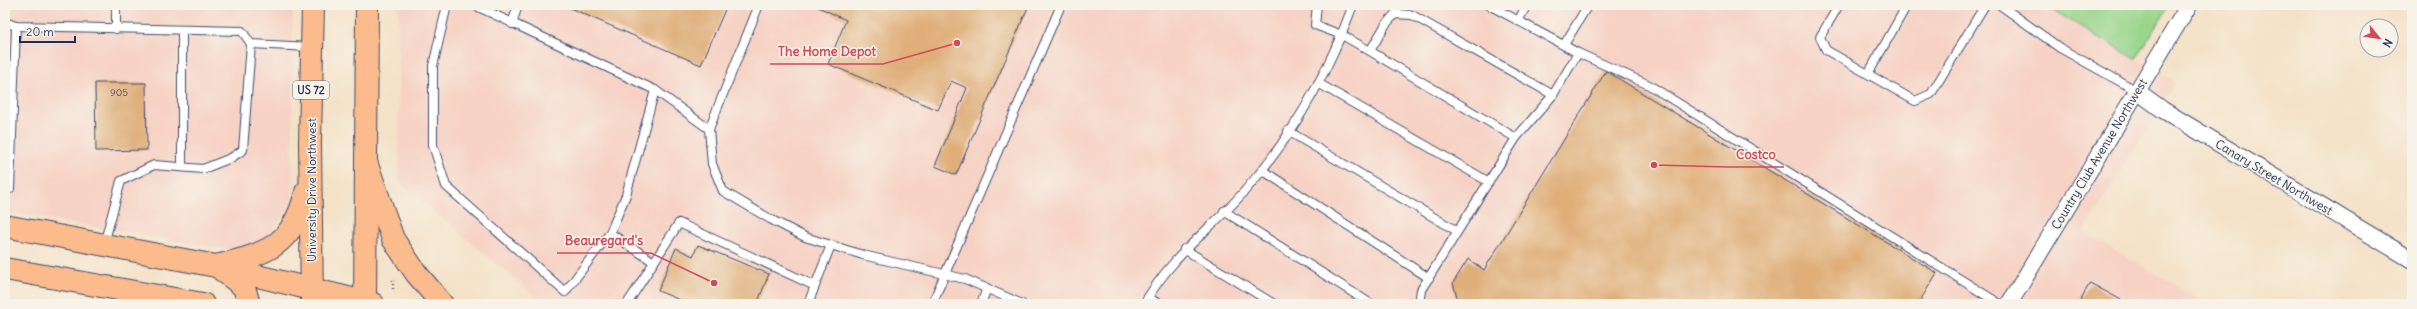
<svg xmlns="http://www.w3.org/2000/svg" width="2417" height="309" viewBox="0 0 2417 309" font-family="Delius,sans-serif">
<rect width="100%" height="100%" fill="#f7f3e8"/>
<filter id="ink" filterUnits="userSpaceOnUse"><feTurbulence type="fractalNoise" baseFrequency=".025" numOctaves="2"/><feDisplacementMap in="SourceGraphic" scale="8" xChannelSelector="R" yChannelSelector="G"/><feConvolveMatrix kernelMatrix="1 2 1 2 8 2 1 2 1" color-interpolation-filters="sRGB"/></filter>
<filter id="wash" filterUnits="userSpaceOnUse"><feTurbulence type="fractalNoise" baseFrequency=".012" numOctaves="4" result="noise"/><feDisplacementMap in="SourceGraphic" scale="16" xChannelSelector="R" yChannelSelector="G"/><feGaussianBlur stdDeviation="0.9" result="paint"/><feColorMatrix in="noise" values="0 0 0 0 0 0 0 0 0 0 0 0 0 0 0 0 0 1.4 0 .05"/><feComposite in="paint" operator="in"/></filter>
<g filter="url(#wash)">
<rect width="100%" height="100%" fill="#f4e2c8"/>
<g fill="#f6d2c4">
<path d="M5 5H293L292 207 262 243 234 250 5 212Z"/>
<path d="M398 5H2044L2175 82 2084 232 2208 304H545L399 182Z"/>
</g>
<path fill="#99d68c" stroke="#5a8275" d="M2044 5H2169L2136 59Z"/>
<g id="blocks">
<g fill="#dfae79">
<path d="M563 5H727L701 65Z"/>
<path d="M814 5H1029L956 175 935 166 967 88 951 81 938 110 828 64 846 20Z"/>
<path d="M1606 71 1937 273 1918 304H1459L1453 283 1468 259 1484 270Z"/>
<path d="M95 83H146L147 150 96 151Z"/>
<path d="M698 245 769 274 757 304H690L658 291 676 248 693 256Z"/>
<path d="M2090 283 2125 302 2124 304H2078Z"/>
</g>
</g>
</g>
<g filter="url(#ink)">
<use href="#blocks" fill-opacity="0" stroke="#3c4a6e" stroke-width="1"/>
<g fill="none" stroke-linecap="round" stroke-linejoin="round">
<g stroke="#3c4a6e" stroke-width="10">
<g id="lane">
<path d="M447 5 433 66V145L446 186 565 292 610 233 626 195 655 90"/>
<path d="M474 5 655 90 709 129"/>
<path d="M759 5 709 129 712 164 723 191 770 219 805 237 863 255 965 279 1022 304"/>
<path d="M1317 5 1315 25 1342 35 1370 51"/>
<path d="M1489 5 1578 53 1649 85 2000 304"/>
<path d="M1839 5 1820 37 1826 50 1915 101 1931 94 1985 5"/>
<path d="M2000 5 2060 48 2137 91"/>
<path d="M1518 21 1527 5"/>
<path d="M5 22 16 26 242 31 251 44 311 47"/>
<path d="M512 24 518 5"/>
<path d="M116 29V5"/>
<path d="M182 30V167"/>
<path d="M1564 45 1588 5"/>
<path d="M1868 74 1907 5"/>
<path d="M1318 83 1489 182"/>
<path d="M1288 131 1457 231"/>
<path d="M1516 138 1370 51 1386 24 1395 14 1412 15 1553 95"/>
<path d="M1262 170 1429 278"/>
<path d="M5 189H10L16 26"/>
<path d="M1224 211 1371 304"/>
<path d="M610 233 654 262"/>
<path d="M104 244 121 181 154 165 203 169 231 158 243 150 251 44"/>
<path d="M1184 249 1274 304"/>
<path d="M1148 297 1159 304"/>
<path d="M627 304 679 223 815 286"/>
<path d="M808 304 831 245"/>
<path d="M932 304 1061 5"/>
<path d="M981 304 987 288"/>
<path d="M1144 304C1172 255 1207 233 1243 193 1291 139 1328 73 1353 5"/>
<path d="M1419 304 1421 290 1516 138 1553 95 1578 53"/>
</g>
</g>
<g stroke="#3c4a6e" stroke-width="18">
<g id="street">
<path d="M2137 91 2163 110 2412 260"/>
<path d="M2009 304 2189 5"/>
</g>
</g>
<g stroke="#3c4a6e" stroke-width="24">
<g id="primary">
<path d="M5 226 216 266 373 304"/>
<path d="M222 270 244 287 249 304"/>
<path d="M365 304 366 163"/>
</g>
</g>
<g stroke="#3c4a6e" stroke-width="24">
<g id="highway">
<path d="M367 5 366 162 393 239 416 273 442 304"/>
<path d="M216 266C265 254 293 247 306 192"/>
<path d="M5 269 203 304"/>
<path d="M312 304 310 142 313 5"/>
</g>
</g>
<path stroke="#3c4a6e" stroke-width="2.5" stroke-dasharray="1 3" stroke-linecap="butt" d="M393 289V277"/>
<use href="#lane" stroke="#fff" stroke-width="8"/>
<use href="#street" stroke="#fff" stroke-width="16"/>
<use href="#primary" stroke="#fbbb8c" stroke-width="22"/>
<use href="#highway" stroke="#fbbb8c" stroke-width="22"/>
</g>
</g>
<g text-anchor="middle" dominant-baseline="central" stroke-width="3" stroke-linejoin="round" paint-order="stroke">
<g font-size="10" fill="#4c4f65">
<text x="119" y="92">905</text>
</g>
<rect fill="#f7f3e8" stroke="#5d6a87" stroke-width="1" x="293" y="81" width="36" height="18" rx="3"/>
<g font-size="11" font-weight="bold" fill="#1b2f5e">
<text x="311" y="90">US 72</text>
</g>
<g font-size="12" fill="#1b2f5e" stroke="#f7f3e8">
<text transform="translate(2099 154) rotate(-59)">Country Club Avenue Northwest</text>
<text transform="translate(2274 177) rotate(31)">Canary Street Northwest</text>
<text transform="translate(311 190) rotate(-90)">University Drive Northwest</text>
</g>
</g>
<path fill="none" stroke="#d1495b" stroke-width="1.5" d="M957 43L883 64H770M1654 165L1729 167H1784M714 283L651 253H557"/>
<g fill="#d1495b" stroke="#f7f3e8" stroke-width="1.5">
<circle cx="957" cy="43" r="4"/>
<circle cx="1654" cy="165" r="4"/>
<circle cx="714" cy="283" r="4"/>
</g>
<g font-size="13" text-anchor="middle" font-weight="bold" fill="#d1495b" stroke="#f7f3e8" stroke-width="3" stroke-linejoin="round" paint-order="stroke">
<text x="827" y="56">The Home Depot</text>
<text x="1756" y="159">Costco</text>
<text x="604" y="245">Beauregard's</text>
</g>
<rect width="2417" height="309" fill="none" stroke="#f7f3e8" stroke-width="20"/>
<g transform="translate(2379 38) rotate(120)"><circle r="19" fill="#f7f3e8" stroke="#9fa5b1"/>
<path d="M0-3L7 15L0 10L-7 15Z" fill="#d1495b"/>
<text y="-6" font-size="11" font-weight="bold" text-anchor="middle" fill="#1b2f5e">N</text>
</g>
<path d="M20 36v6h55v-6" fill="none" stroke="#1b2f5e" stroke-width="2"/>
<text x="26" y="36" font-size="12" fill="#1b2f5e" stroke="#f7f3e8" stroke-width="3" paint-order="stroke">20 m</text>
</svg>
